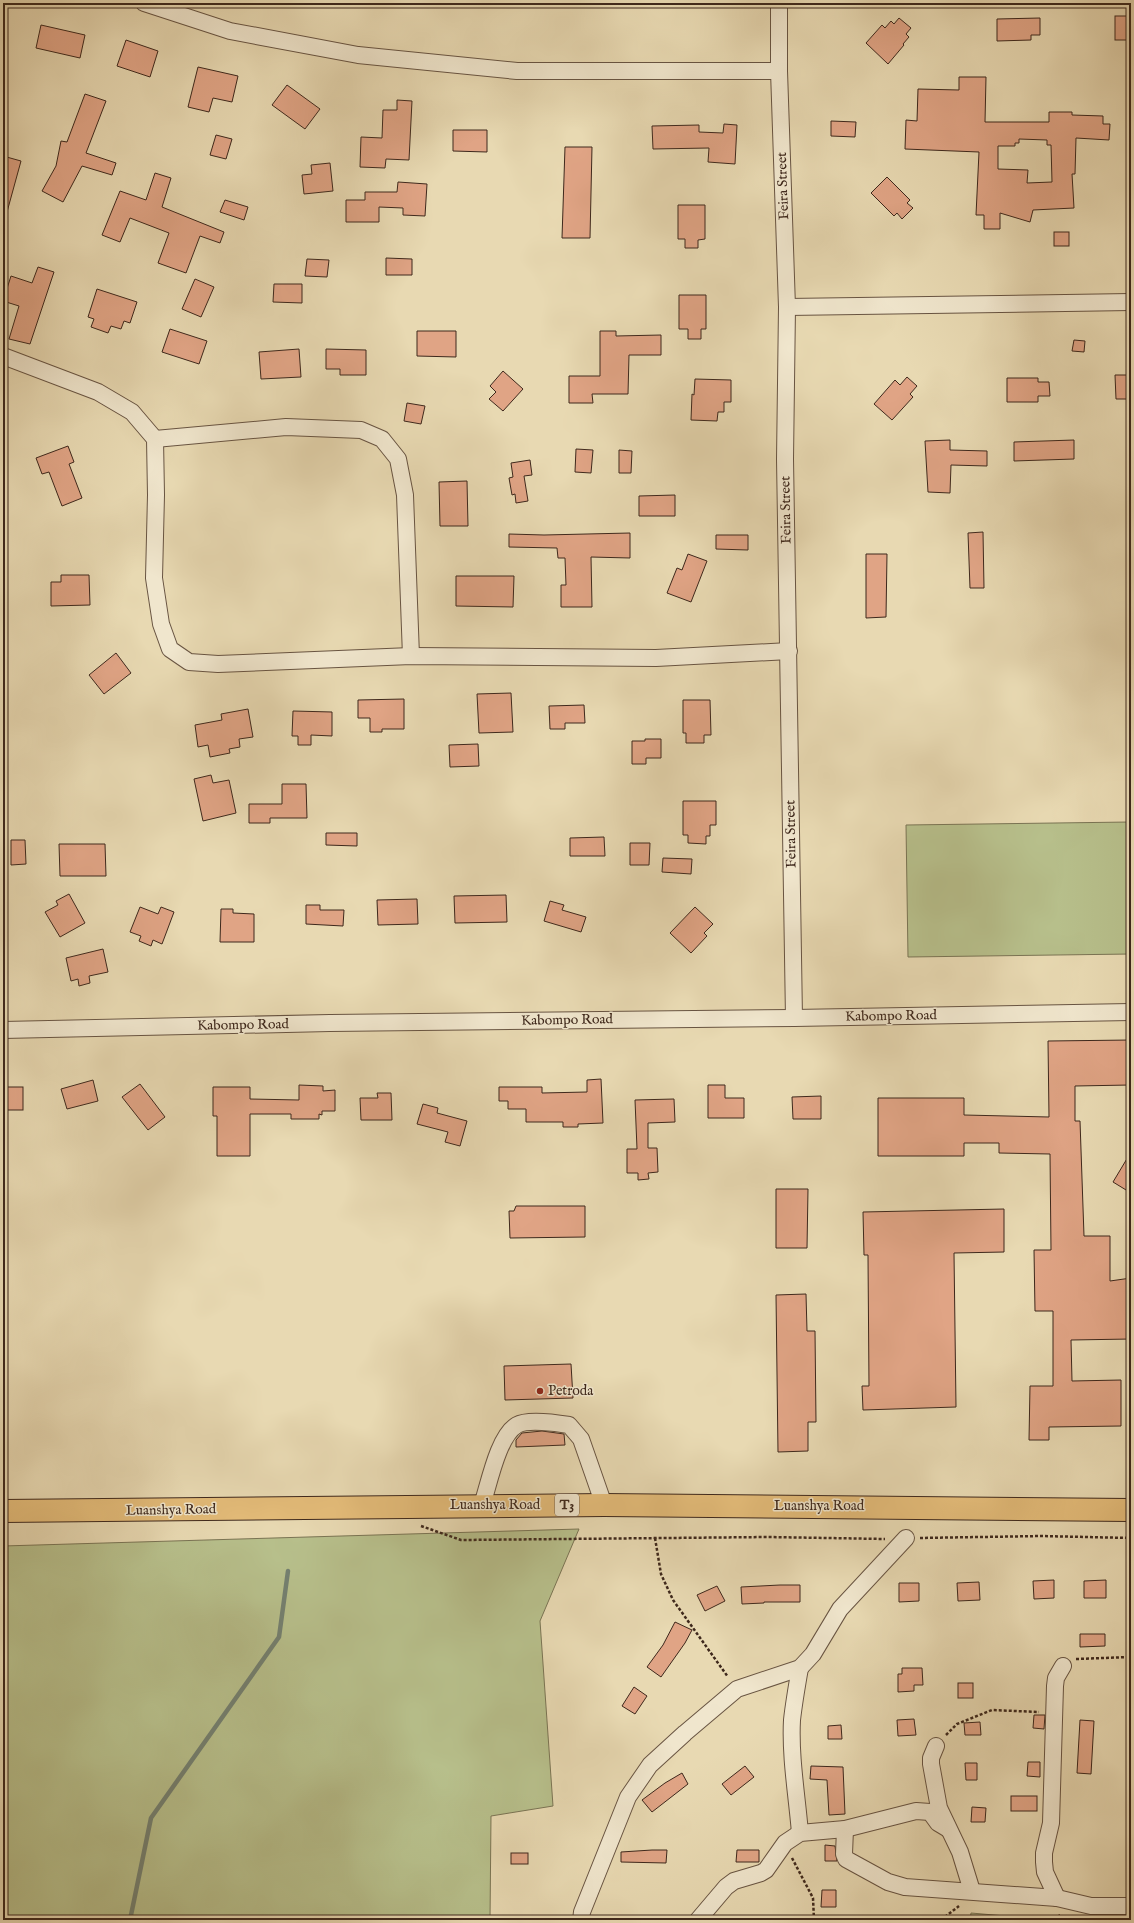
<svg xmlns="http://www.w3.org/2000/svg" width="1134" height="1923" viewBox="0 0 1134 1923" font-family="'IM FELL English',serif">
<rect width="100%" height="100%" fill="#e8d9b2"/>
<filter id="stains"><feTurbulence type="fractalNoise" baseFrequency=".005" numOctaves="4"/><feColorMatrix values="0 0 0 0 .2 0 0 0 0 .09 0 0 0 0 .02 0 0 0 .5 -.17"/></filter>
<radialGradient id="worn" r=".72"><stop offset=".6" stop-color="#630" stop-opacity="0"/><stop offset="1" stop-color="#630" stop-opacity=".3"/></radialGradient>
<g fill="#b7bf8b" stroke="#7a7454">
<path d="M1130 822 1131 954 908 957 906 825Z"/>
<path d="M579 1529 540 1621 553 1806 491 1816 490 1920H3V1546Z"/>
<path d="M971 1913 1051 1920H970Z"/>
</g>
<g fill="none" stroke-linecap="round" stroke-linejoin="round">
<path stroke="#748070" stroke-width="4.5" d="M130 1920 151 1818 279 1637 288 1571"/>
</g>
<g fill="#e0a485" stroke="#3e281c" fill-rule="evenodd">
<rect x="1115" y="16" width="16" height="24"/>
<path d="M899 18 911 28 906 34 909 37 903 44 904 45 888 64 866 43 882 25 885 28 891 21 894 24Z"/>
<path d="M1040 18V35H1031V40L997 41V19Z"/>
<path d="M41 25 85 35 80 58 36 48Z"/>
<path d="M126 40 158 51 150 77 117 66Z"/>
<path d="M198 67 238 76 232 102 213 98 209 112 188 107Z"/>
<path d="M959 77H986L985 122H1049V112H1072V115L1103 116V124H1110L1109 140 1076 138 1075 174H1072L1074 208 1033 210 1030 222 1000 213V229H984V215H976L979 152 905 149 906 120 917 121 918 89 959 90ZM1019 139 1047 140V145H1051L1052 182 1027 183 1028 170 998 169V146H1015V143H1019Z"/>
<path d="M287 85 320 109 305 129 272 105Z"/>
<path d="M85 94 106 101 86 153 116 163 112 175 82 166 63 202 42 191 56 166 61 141 67 142Z"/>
<path d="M397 100 412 101 409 160 386 159 385 168 360 167 361 137 382 138 383 110H397Z"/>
<path d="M831 121 856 122 855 137 831 136Z"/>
<path d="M724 124 737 125 735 164 708 162 709 148 653 149 652 126 699 125V132L723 133Z"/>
<path d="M453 130H487V152L453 151Z"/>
<path d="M216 135 232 139 226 159 210 155Z"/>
<path d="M565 147H592L590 238H562Z"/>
<path d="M3 156 21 161 7 212 3 211Z"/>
<path d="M330 163 333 191 304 194 302 175 312 174 311 165Z"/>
<path d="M155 173 171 178 162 207 224 232 220 243 200 236 186 273 158 263 169 233 130 218 120 242 102 235 120 191 146 200Z"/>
<path d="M887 177 910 200 907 203 913 208 902 219 897 213 894 216 871 193Z"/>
<path d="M398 182 427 184 425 216 403 215V208L379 207V222H346V200H365V192H397Z"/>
<path d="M225 200 248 207 244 220 220 212Z"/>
<path d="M678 205H705V239L698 240V248H685V239H678Z"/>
<rect x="1054" y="232" width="15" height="14"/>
<path d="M386 258 412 259V275H386Z"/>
<path d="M307 259 329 260 327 277 305 276Z"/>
<path d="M38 267 54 272 30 344 9 339 19 306 3 301 11 276 32 283Z"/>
<path d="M195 279 214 287 201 317 182 309Z"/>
<path d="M274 284H302V303L273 302Z"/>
<path d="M97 289 137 302 130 323 124 321 121 329 111 326 108 333 91 327 94 319 88 317Z"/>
<path d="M679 295H706V329H701V339H688V329H679Z"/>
<path d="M170 329 207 341 199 364 162 352Z"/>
<path d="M417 331H456V357L417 356Z"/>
<path d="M600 331H616V336L661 335V355H629L628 394H592L593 403H569V376H600Z"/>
<path d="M1074 340 1085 341 1084 352 1072 351Z"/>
<path d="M299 349 301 377 261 379 259 352Z"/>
<path d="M326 349 366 350V375H340V369H326Z"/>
<path d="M503 371 523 389 503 411 489 399 496 392 490 386Z"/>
<path d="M1115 375H1131V399H1116Z"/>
<path d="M907 377 917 386 910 394 913 397 892 420 874 404 895 380 900 385Z"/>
<path d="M1007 378H1038V382H1049L1050 396H1038V402H1007Z"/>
<path d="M695 379 731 380V402H724V412H718L717 421 691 420 692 394 694 395Z"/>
<path d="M407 403 425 406 421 424 404 421Z"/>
<path d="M950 440V450L987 451V466L951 465 950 493 928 492 925 441Z"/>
<path d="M1074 440V459L1014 461V442Z"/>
<path d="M68 446 74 462 69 464 82 498 62 506 49 472 42 474 36 458Z"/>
<path d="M576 449 593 450 591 473 575 472Z"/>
<path d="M619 450 632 451 631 473H619Z"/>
<path d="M530 460 532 475 524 476 528 501 516 503 515 494 512 495 509 478 513 477 511 463Z"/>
<path d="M467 481 468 526H440L439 482Z"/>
<path d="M675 495V516H639V496Z"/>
<path d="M983 532 984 588H970L968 533Z"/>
<path d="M630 533V558L591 557 592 607H561V585H566L565 558H558L557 548 509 547V534L544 535Z"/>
<path d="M716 535H748V550L716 549Z"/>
<path d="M688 554 707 561 691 602 667 593 677 568 682 570Z"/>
<path d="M866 554H887L886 617 866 618Z"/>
<path d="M61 575H89L90 605 51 606V582H61Z"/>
<path d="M456 576H514L513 607 456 606Z"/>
<path d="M116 653 131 673 104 694 89 675Z"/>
<path d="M511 693 513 732 479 733 477 694Z"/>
<path d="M404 699V729H382V732H370V718H358V700Z"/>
<path d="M683 700H710L711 735H704V743H686V733H683Z"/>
<path d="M584 705 585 723H565V729H550L549 706Z"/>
<path d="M248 709 253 737 239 739 240 747 229 749 230 753 210 757 208 745 198 747 195 725 222 720 221 714Z"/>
<path d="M293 711 332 712V736L311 735V745H298V736H292Z"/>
<path d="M645 739H661V758H646V764H632V741H645Z"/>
<path d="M478 744 479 766 450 767 449 745Z"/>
<path d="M211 775 213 783 229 780 236 813 203 821 194 779Z"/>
<path d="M282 784H306L307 818H270V823H249V804H282Z"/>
<path d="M683 801H716V825H710V836H706V844L688 843V835H683Z"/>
<path d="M326 833H357V846L326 845Z"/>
<path d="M604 837 605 856H570V838Z"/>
<path d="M11 840H25L26 864 11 865Z"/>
<path d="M630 843H650L649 865H630Z"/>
<path d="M59 844H105L106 876H60Z"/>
<path d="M663 858 692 859 691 874 662 872Z"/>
<path d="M69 894 85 923 60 937 45 912 58 905 56 901Z"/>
<path d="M506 895 507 922 455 923 454 896Z"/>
<path d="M417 899 418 924 378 925 377 900Z"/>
<path d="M550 901 564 905 562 910 586 917 581 932 544 921Z"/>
<path d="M306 905H320V910H344L343 926 306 924Z"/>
<path d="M140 907 158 914 161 907 174 912 162 944 153 940 151 946 139 941 141 936 130 932Z"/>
<path d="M695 907 713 924 704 933 707 936 691 953 670 933Z"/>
<path d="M221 909H233V913L254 914V942H220Z"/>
<path d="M103 949 108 972 89 976 90 983 79 986 78 979 71 981 66 958Z"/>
<path d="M1131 1040 1130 1085 1075 1086V1121H1080L1084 1236H1110V1281L1131 1278V1339L1071 1340 1072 1381 1121 1380V1426L1049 1427V1440H1029L1030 1386H1053V1311H1035L1034 1250H1051L1050 1154 999 1153V1143H964V1156H878V1098H964V1115L1049 1117 1048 1041Z"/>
<path d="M601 1079 603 1123 578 1124V1127H563V1122H526V1109H508V1101H499V1087H542V1093L587 1092V1080Z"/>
<path d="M93 1080 98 1101 67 1109 61 1089Z"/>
<path d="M140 1084 165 1117 148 1130 122 1097Z"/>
<path d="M299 1085 323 1086V1091L335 1090V1111H322V1115L319 1114V1119H291V1114H250V1156H217V1116H213V1087H250V1099L299 1100Z"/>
<path d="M708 1085H725V1098H744V1118H708Z"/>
<rect x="3" y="1087" width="20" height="23"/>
<path d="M377 1093H391L392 1120H361L360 1098H378Z"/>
<path d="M821 1096V1119H793L792 1097Z"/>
<path d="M674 1099 675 1122 648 1123V1148H657L658 1172 648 1173 649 1179 638 1180V1173H627V1149H637L635 1100Z"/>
<path d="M423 1104 438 1108 437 1113 467 1121 460 1146 445 1142 448 1132 417 1124Z"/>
<path d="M1131 1152V1193L1113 1182Z"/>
<path d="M776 1189H808L807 1248H776Z"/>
<path d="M516 1206H585V1237L510 1238 509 1211H514Z"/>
<path d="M1004 1209V1252L954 1253 956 1407 863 1410 862 1386H869L868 1255H864L863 1212Z"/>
<path d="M806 1294 807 1331H815L816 1422H808V1451L778 1452 776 1295Z"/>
<path d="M571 1364 573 1398 505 1400 504 1366Z"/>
<path d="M542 1431 564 1434 565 1445 516 1447V1440L522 1433Z"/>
<path d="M1054 1580V1598L1034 1599 1033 1581Z"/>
<path d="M1106 1580V1598H1084V1581Z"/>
<path d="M979 1582 980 1600 958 1601 957 1583Z"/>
<path d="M899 1583H919V1601L899 1602Z"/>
<path d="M780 1585H800V1602H764V1603L742 1604 741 1587Z"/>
<path d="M717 1586 725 1601 705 1611 697 1595Z"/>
<path d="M675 1622 692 1630 685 1643 661 1677 647 1667 663 1645Z"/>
<path d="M1080 1634H1105V1646L1080 1647Z"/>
<path d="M902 1668H922L923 1685H914V1691L898 1692V1674H902Z"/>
<rect x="958" y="1683" width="15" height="15"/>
<path d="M634 1687 647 1696 635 1714 622 1706Z"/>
<path d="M1034 1715H1045L1044 1729 1033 1728Z"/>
<path d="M914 1719 916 1735 898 1736 897 1720Z"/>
<path d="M1080 1720 1094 1721 1091 1774 1077 1773Z"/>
<path d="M980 1722 981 1735H965L964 1723Z"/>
<path d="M841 1725 842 1739H828V1726Z"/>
<path d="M1028 1762H1040V1777L1027 1776Z"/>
<path d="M965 1763H977V1780H966Z"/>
<path d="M745 1766 754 1777 731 1795 722 1784Z"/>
<path d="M811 1766 843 1767 845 1814 829 1815 827 1780 810 1779Z"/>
<path d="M682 1773 688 1784 652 1812 642 1800 665 1783Z"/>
<rect x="1011" y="1796" width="26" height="15"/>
<path d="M972 1807 986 1808 985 1822H971Z"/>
<path d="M825 1845 835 1846 837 1861H825Z"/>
<path d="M652 1850H667L666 1863 621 1862V1852Z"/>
<path d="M737 1850H759V1862H736Z"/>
<rect x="511" y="1853" width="17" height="11"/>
<path d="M822 1890H836V1907H821Z"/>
</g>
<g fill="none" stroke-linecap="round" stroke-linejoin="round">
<g stroke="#685442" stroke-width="18">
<g id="minor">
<path d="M144 3 230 31 358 55 517 71H779"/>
<path d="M779 3V71L787 307 785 459 794 1018"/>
<path d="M787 307 1131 302"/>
<path d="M3 356 98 392 132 412 155 439 156 495 154 578 161 624 170 649 189 662 218 664 411 656 656 658 789 651"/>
<path d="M155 439 286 427 361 430 382 439 398 459 405 495 411 656"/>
<path d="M3 1030 330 1023 794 1018 1131 1012"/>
<path d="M482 1505C489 1484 498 1436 517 1425 527 1419 557 1423 569 1425L581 1439 604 1505"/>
<path d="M936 1746 931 1758V1764L939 1808 960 1852 972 1891"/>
<path d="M845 1829 844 1854 846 1859 888 1882 905 1887 1057 1898 1091 1906H1131"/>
<path d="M800 1833C797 1796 790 1757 792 1720 794 1702 797 1685 800 1668"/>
<path d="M1057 1898 1045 1872 1044 1862V1853L1051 1823 1055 1686 1056 1678 1063 1666"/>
<path d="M581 1920 582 1912 628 1797 650 1765 685 1733 737 1689 800 1668 813 1654 840 1609 906 1538"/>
<path d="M698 1920 726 1887 734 1881 761 1873 766 1870 785 1843 800 1833 845 1829 916 1811 930 1812 938 1823 948 1829"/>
</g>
</g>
<g stroke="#3e281c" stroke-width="24">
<path id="highway" d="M3 1511 604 1505 1131 1510"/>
</g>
<g stroke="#3e281c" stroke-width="2.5" stroke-dasharray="3 2" stroke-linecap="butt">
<path d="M421 1526 461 1540 769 1537 885 1539"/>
<path d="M655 1538 661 1574 673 1600 728 1677"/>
<path d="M920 1538 1041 1536 1131 1538"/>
<path d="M1076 1659 1131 1657"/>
<path d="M946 1735 957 1724 992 1710 1039 1712"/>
<path d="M792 1858 813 1898 814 1920"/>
<path d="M941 1920 959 1906"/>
<path d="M1050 1920 1060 1915"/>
</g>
<use href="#minor" stroke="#f0e6cd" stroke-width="16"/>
<use href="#highway" stroke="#e4bc79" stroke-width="22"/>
</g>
<circle fill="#8f2418" stroke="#f0e6cd" stroke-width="1.5" cx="540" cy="1391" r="4"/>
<g text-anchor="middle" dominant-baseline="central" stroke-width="3" stroke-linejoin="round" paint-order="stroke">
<rect fill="#f0e6cd" stroke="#736151" stroke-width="1" x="555" y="1494" width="24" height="22" rx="3"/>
<g font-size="13" font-weight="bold" fill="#3e281c">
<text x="567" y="1505">T3</text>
</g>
<g font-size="14" fill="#3e281c" stroke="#f0e6cd">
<text transform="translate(783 186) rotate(-92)">Feira Street</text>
<text transform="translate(786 510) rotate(-91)">Feira Street</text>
<text transform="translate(791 834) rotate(-91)">Feira Street</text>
<text transform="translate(891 1016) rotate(-1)">Kabompo Road</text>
<text transform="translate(567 1020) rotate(-1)">Kabompo Road</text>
<text transform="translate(243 1025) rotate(-1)">Kabompo Road</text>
<text x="495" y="1505">Luanshya Road</text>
<text x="819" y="1506">Luanshya Road</text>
<text transform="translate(171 1510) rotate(-1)">Luanshya Road</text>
</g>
<g font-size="14" fill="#3e281c" stroke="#f0e6cd" text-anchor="start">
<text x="548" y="1391">Petroda</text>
</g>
</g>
<rect width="1134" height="1923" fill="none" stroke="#e8d9b2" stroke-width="16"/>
<rect x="4" y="4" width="1126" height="1915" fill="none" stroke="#3e281c" stroke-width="2"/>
<rect x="8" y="8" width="1118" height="1907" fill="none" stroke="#3e281c"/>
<rect width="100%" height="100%" filter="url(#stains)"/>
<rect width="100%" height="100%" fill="url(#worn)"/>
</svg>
